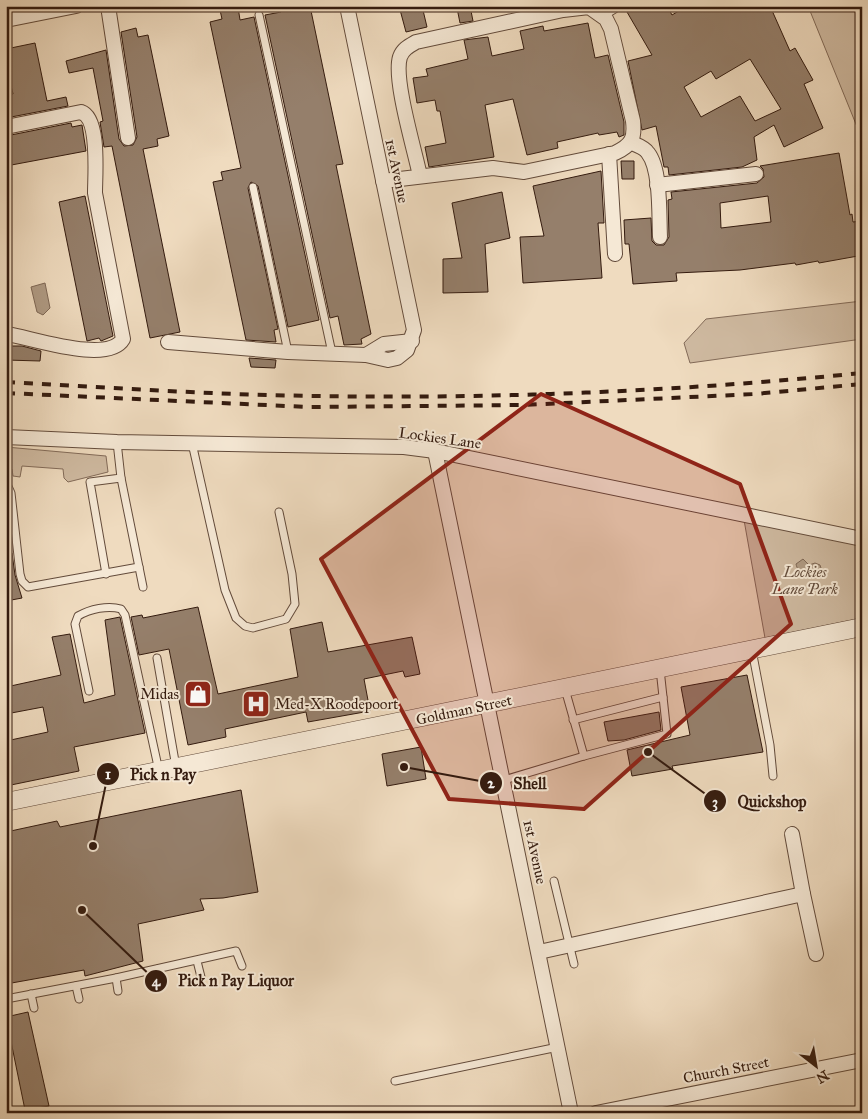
<svg xmlns="http://www.w3.org/2000/svg" width="868" height="1119" viewBox="0 0 868 1119" font-family="'IM FELL Great Primer',serif">
<rect width="100%" height="100%" fill="#efdbbf"/>
<filter id="stains"><feTurbulence type="fractalNoise" baseFrequency=".004" numOctaves="4"/><feColorMatrix values="0 0 0 0 .2 0 0 0 0 .09 0 0 0 0 .02 0 0 0 .5 -.17"/></filter>
<radialGradient id="worn" r=".72"><stop offset=".6" stop-color="#630" stop-opacity="0"/><stop offset="1" stop-color="#630" stop-opacity=".3"/></radialGradient>
<g fill="#cfbaa1" stroke="#826a58">
<path d="M808 6H862V139Z"/>
<path d="M862 301V339L690 363 684 343 706 319Z"/>
<path d="M6 447 106 456 108 472 68 482 64 478 63 469 22 466 20 477 13 476 12 469 6 465Z"/>
<path d="M744 520 862 544V618L765 638Z"/>
</g>
<g fill="#af9a83" stroke="#7e6755">
<path d="M45 283 50 308 43 315 37 312 31 287Z"/>
<path d="M803 559 809 565 815 563 820 565 822 571 818 577C808 581 798 574 796 564Z"/>
</g>
<g fill="#957f6b" stroke="#341b0f" fill-rule="evenodd">
<path d="M280 6H310L343 164 336 165 371 334 361 339 362 344 344 345 338 316 330 318 265 15 281 12Z"/>
<path d="M399 6H422L427 27 406 32Z"/>
<path d="M470 6 473 21 460 23 457 8Z"/>
<path d="M637 6H667L672 15 687 6H770L790 51 795 48 813 80 804 84 823 128 784 147 774 125 754 137 757 160 742 167 669 175 668 167H664L656 126 642 130 628 61 652 55 627 12ZM750 59 781 109 755 121 740 96 701 117 684 87 711 71 716 79Z"/>
<path d="M238 7 240 20 254 17 319 320 288 327 258 186 251 182 248 188 278 329 274 330 276 342 246 340 213 182 223 180 221 172 241 168 210 22 222 19 220 10Z"/>
<path d="M588 23 595 58 608 55 624 122V135L619 137 617 132 599 135 598 133 557 142 558 148 527 155 513 99 485 105 494 157 429 167 425 147 446 143 440 111H437L435 100 417 103 413 78 428 76 426 69 468 59 464 40 488 37 492 56 524 49 520 31 543 26 544 31Z"/>
<path d="M136 28 138 37 148 35 169 136 157 139 158 146 143 149 180 332 150 338 112 146 104 147 100 122 103 121 93 68 69 73 66 61 106 50 119 139 124 146 133 145 137 137 121 32Z"/>
<path d="M35 43 47 101 66 97 68 106 6 118V95L13 94 6 64V49Z"/>
<path d="M71 123 72 127 82 125 86 151 6 166V136Z"/>
<path d="M839 153 850 215 852 214 853 222 862 221V251L857 252 858 256 819 263 818 261 796 265 795 263 740 270 676 273 677 281 633 284 629 244H625L624 220 651 218 652 241 656 245H664L669 237 668 200 672 199 671 192 757 183 764 177 763 169 760 166ZM768 196 771 222 721 228 720 203Z"/>
<path d="M621 161H634V179H622Z"/>
<path d="M601 171 604 223H598L602 278 523 283 520 237 544 236 533 186Z"/>
<path d="M502 192 510 238 485 244 488 292 443 293V259L462 258 452 203Z"/>
<path d="M85 196 113 336 101 341 99 338 87 341 59 202Z"/>
<path d="M6 346H22L41 351 40 361 6 360Z"/>
<path d="M249 358 276 360 275 368 251 367Z"/>
<path d="M12 553 15 575 22 598 6 601V554Z"/>
<path d="M198 607 218 694 298 677 290 629 322 622 328 652 412 637 420 674 405 677 403 671 364 679 370 711 308 722 306 712 225 729 226 737 188 745 169 649 139 655 131 617 142 615 143 618Z"/>
<path d="M120 617 145 733 74 747 79 771 6 786V741L48 732 43 707 6 714V687L61 675 52 637 70 634 84 703 115 695 105 620Z"/>
<path d="M747 675 763 752 672 766 673 769 632 776 627 750 690 735 681 687Z"/>
<path d="M659 712 661 730 624 740 608 741 604 722Z"/>
<path d="M421 747 426 779 387 786 382 754Z"/>
<path d="M241 790 258 892 223 898 200 899 204 910 138 924 143 961 85 976 84 970 6 984V832L57 821 60 827Z"/>
<path d="M28 1012 49 1106 25 1110 6 1017Z"/>
</g>
<g fill="none" stroke-linecap="round" stroke-linejoin="round">
<g stroke="#634b3b" stroke-width="9">
<g id="service">
<path d="M259 15 332 353"/>
<path d="M253 187 288 352"/>
<path d="M192 443 225 590 236 618 245 626 253 628 286 619 295 604 292 574 279 512"/>
<path d="M121 478 143 587"/>
<path d="M6 482 11 493 20 574 22 581 28 587 139 567"/>
<path d="M106 574 90 482 121 478 117 442"/>
<path d="M752 650 770 745 773 776"/>
<path d="M157 658 176 767"/>
<path d="M565 689 584 756"/>
<path d="M89 691 75 624 78 616C90 609 108 605 121 609L125 615 159 771"/>
<path d="M573 720 663 697"/>
<path d="M504 780 584 756 667 734 660 669"/>
<path d="M554 881 574 964"/>
<path d="M197 961 201 977"/>
<path d="M158 969 161 982"/>
<path d="M116 978 118 991"/>
<path d="M76 986 79 999"/>
<path d="M31 994 34 1008"/>
<path d="M6 999 116 978 236 951 242 966"/>
<path d="M395 1081 558 1047"/>
</g>
</g>
<g stroke="#634b3b" stroke-width="16">
<g id="minor">
<path d="M108 6 128 138"/>
<path d="M600 14 613 6"/>
<path d="M6 20 76 6"/>
<path d="M6 127 81 112C100 118 95 175 95 193L123 339C108 365 30 337 6 334"/>
<path d="M632 143C637 145 645 148 648 153 661 169 659 216 660 237"/>
<path d="M609 154 615 254"/>
<path d="M383 181 493 168 524 172 615 153C632 145 635 138 633 121L611 29 606 19 589 7 563 10 416 42C409 46 403 49 400 57 393 79 415 151 420 176"/>
<path d="M657 185 756 174"/>
<path d="M168 342 288 352 366 355 388 360 397 358 407 350 414 330 347 6"/>
<path d="M366 355 384 344 412 341"/>
<path d="M6 437 117 442 404 447 435 451 862 539"/>
<path d="M435 451 571 1113"/>
<path d="M792 834 803 894"/>
<path d="M539 952 803 894 816 954"/>
<path d="M596 1113 862 1060"/>
</g>
</g>
<g stroke="#634b3b" stroke-width="19">
<path id="tertiary" d="M6 802 862 627"/>
</g>
<use href="#service" stroke="#f5e8d5" stroke-width="7"/>
<use href="#minor" stroke="#f5e8d5" stroke-width="14"/>
<use href="#tertiary" stroke="#f5e8d5" stroke-width="18"/>
<g stroke="#341b0f" stroke-width="4" stroke-dasharray="9 9" stroke-linecap="butt">
<path d="M6 382C82 386 158 391 234 394 443 401 654 394 862 373"/>
<path d="M6 393 308 407 523 405 755 394 862 384"/>
</g>
</g>
<path fill="#8f2418" fill-opacity="0.2" stroke="#8f2418" stroke-width="4" stroke-linejoin="round" d="M541 394 740 484 791 624 584 809 449 799 321 559Z"/>
<defs>
<g id="shop-square" transform="scale(1.4375)"><rect x="-9" y="-9" width="18" height="18" rx="4" fill="#8f2418" stroke="#f5e8d5"/><path d="M-5-2.5h2.3a2.7 3.5 0 0 1 5.4 0H5L5.5 6h-11ZM-1.5-2.5h3a1.5 2.3 0 0 0-3 0Z" fill="#fff"/></g>
<g id="hospital-square" transform="scale(1.4375)"><rect x="-9" y="-9" width="18" height="18" rx="4" fill="#8f2418" stroke="#f5e8d5"/><path d="M-5-5h3v3.5h4V-5h3V5h-3V1.5h-4V5h-3Z" fill="#fff"/></g>
</defs>
<g fill-rule="evenodd">
<use href="#shop-square" x="198" y="694"/>
<use href="#hospital-square" x="256" y="704"/>
</g>
<g text-anchor="middle" dominant-baseline="central" stroke-width="4" stroke-linejoin="round" paint-order="stroke">
<g font-size="15" fill="#341b0f" stroke="#f5e8d5">
<text transform="translate(397 171) rotate(78)">1st Avenue</text>
<text transform="translate(440 438) rotate(8)">Lockies Lane</text>
<text transform="translate(464 710) rotate(-12)">Goldman Street</text>
<text transform="translate(535 852) rotate(78)">1st Avenue</text>
<text transform="translate(726 1070) rotate(-11)">Church Street</text>
</g>
<g font-size="15" font-style="italic" fill="#624b3b" stroke="#f5e8d5">
<text x="805" y="572">Lockies<tspan x="805" dy="17">Lane Park</tspan></text>
</g>
<g font-size="15" fill="#341b0f" stroke="#f5e8d5" text-anchor="end">
<text x="179" y="694">Midas</text>
<text x="275" y="704" text-anchor="start">Med-X Roodepoort</text>
</g>
</g>
<path fill="none" stroke="#341b0f" stroke-width="2" d="M93 846L108 774M404 767L491 783M648 752L715 801M82 910L156 981"/>
<g fill="#341b0f" stroke="#f5e8d5" stroke-width="2">
<circle cx="93" cy="846" r="5"/>
<circle cx="404" cy="767" r="5"/>
<circle cx="648" cy="752" r="5"/>
<circle cx="82" cy="910" r="5"/>
<circle cx="108" cy="774" r="12"/>
<circle cx="491" cy="783" r="12"/>
<circle cx="715" cy="801" r="12"/>
<circle cx="156" cy="981" r="12"/>
</g>
<g font-size="15" text-anchor="middle" font-weight="bold" fill="#fff">
<text x="108" y="779">1</text>
<text x="491" y="788">2</text>
<text x="715" y="807">3</text>
<text x="156" y="986">4</text>
</g>
<g font-size="16" text-anchor="middle" font-weight="bold" fill="#341b0f" stroke="#f5e8d5" stroke-width="4" stroke-linejoin="round" paint-order="stroke">
<text x="163" y="780">Pick n Pay</text>
<text x="530" y="789">Shell</text>
<text x="772" y="807">Quickshop</text>
<text x="236" y="986">Pick n Pay Liquor</text>
</g>
<rect width="868" height="1119" fill="none" stroke="#efdbbf" stroke-width="25"/>
<rect x="8" y="8" width="853" height="1104" fill="none" stroke="#341b0f" stroke-width="2.5"/>
<rect x="12" y="12" width="843" height="1094" fill="none" stroke="#341b0f"/>
<g transform="translate(816 1066) rotate(149)" stroke="#f5e8d5" stroke-width="4" paint-order="stroke">
<path d="M0-4L9 19L0 12L-9 19Z" fill="#341b0f"/>
<text y="-8" font-size="14" font-weight="bold" text-anchor="middle" fill="#341b0f">N</text>
</g>
<rect width="100%" height="100%" filter="url(#stains)"/>
<rect width="100%" height="100%" fill="url(#worn)"/>
</svg>
